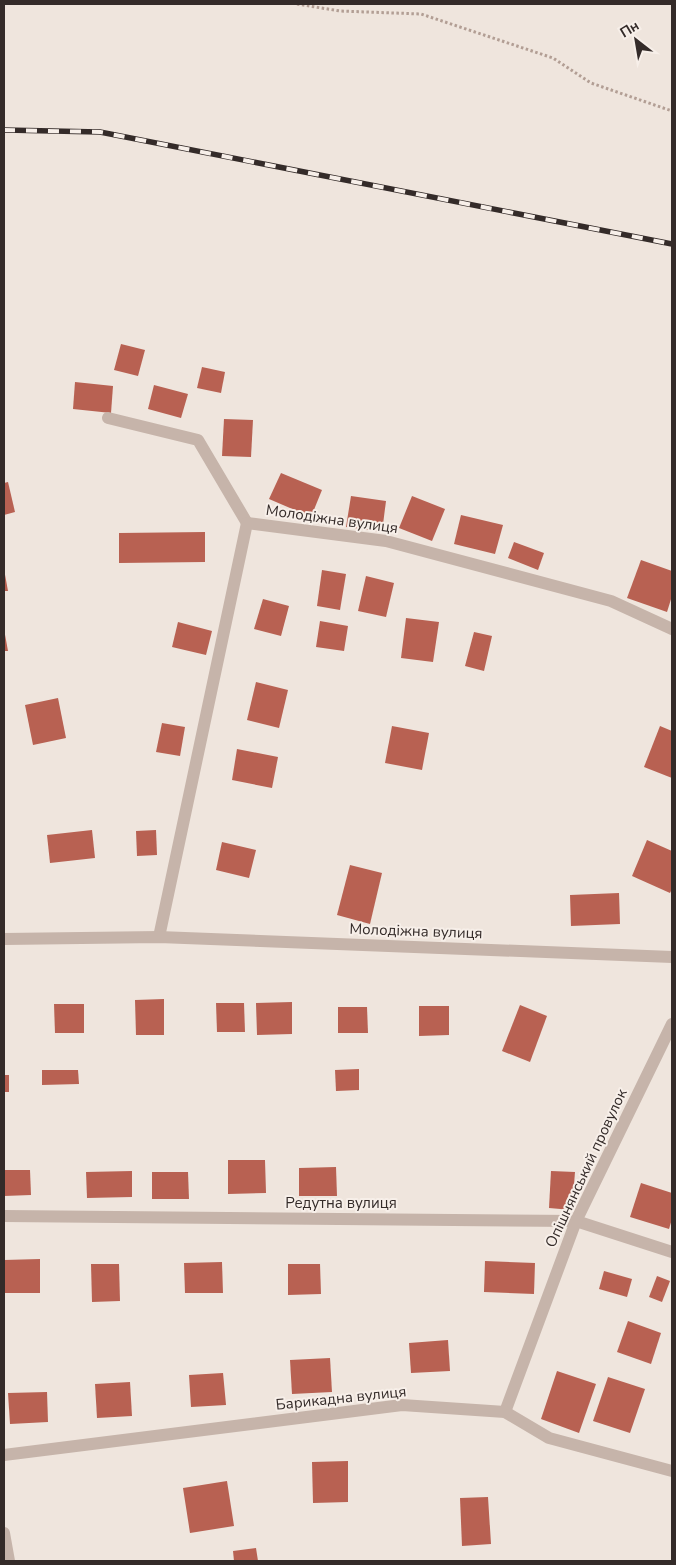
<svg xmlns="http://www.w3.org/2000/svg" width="676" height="1565" viewBox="0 0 676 1565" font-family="'Nunito Sans',sans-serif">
<rect width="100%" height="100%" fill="#efe5dd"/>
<g fill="#b86152">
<path d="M121 344 145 350 138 376 114 370Z"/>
<path d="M202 367 225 372 221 393 197 388Z"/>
<path d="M75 382 113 386 111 413 73 409Z"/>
<path d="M154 385 188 394 181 418 148 409Z"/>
<path d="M224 419 253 420 251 457 222 456Z"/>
<path d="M281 473 322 490 311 517 269 499Z"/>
<path d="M8 482 15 512 4 515V483Z"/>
<path d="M351 496 386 501 382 532 346 527Z"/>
<path d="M412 496 445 509 432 541 399 528Z"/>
<path d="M461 515 503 525 495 554 454 544Z"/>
<path d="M205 532V562L119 563V533Z"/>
<path d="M514 542 544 553 538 570 508 558Z"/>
<path d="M641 560 672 571V596L667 612 627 598Z"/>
<path d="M4 569 8 591H4Z"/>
<path d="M322 570 346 574 340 610 317 606Z"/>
<path d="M366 576 394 583 386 617 358 611Z"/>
<path d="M263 599 289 606 281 636 254 629Z"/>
<path d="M406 618 439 622 433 662 401 658Z"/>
<path d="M320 621 348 626 344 651 316 647Z"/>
<path d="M178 622 212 631 206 655 172 647Z"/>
<path d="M4 629 8 651H4Z"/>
<path d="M474 632 492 636 484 671 465 666Z"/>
<path d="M256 682 288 690 279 728 247 720Z"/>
<path d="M58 698 66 738 33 745 25 705Z"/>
<path d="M162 723 185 727 180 756 156 752Z"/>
<path d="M392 726 429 733 422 770 385 763Z"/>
<path d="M660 726 672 731V778L644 767Z"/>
<path d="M237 749 278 757 272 788 232 780Z"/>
<path d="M92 830 95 858 50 863 47 835Z"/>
<path d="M156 830 157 855 137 856 136 831Z"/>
<path d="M647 840 672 851V889L670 893 632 876Z"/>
<path d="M222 842 256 850 249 878 216 870Z"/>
<path d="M350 865 382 873 370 924 337 915Z"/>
<path d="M619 893 620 924 571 926 570 895Z"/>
<path d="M164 999V1035H136L135 1000Z"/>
<path d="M292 1002V1034L257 1035 256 1003Z"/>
<path d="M216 1003H244L245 1032H217Z"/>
<path d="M54 1004H84V1033H55Z"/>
<path d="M520 1005 547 1016 530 1062 502 1051Z"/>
<path d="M419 1006H449V1035L419 1036Z"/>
<path d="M338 1007H367L368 1033H338Z"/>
<path d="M359 1069V1090L336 1091 335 1070Z"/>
<path d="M42 1070H78L79 1084 42 1085Z"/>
<rect x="4" y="1075" width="5" height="17"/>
<path d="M228 1160H265L266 1193 228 1194Z"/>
<path d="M336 1167 337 1196H299V1168Z"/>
<path d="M4 1170H30L31 1195 4 1196Z"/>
<path d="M132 1171V1197L87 1198 86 1172Z"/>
<path d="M551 1171 575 1172 572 1210 549 1208Z"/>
<path d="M152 1172H188L189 1199H152Z"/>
<path d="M641 1183 672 1193V1219L669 1229 630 1217Z"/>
<path d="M40 1259V1293H4V1260Z"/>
<path d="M485 1261 535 1263 534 1294 484 1292Z"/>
<path d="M222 1262 223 1293H185L184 1263Z"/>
<path d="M91 1264H119L120 1301 92 1302Z"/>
<path d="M288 1264H320L321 1294 288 1295Z"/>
<path d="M604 1271 632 1279 627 1297 599 1289Z"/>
<path d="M657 1276 670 1281 662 1302 649 1297Z"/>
<path d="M628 1321 661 1333 651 1364 617 1352Z"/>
<path d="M448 1340 450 1371 411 1373 409 1343Z"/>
<path d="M330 1358 332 1392 292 1394 290 1360Z"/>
<path d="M557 1371 596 1384 579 1433 541 1419Z"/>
<path d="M223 1373 226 1405 191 1407 189 1375Z"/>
<path d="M608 1377 645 1389 630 1433 593 1421Z"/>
<path d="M130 1382 132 1416 97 1418 95 1384Z"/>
<path d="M47 1392 48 1422 10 1424 8 1393Z"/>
<path d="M348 1461V1502L313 1503 312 1462Z"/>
<path d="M227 1481 234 1526 190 1533 183 1488Z"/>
<path d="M488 1497 491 1544 462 1546 460 1498Z"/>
<path d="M256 1548 258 1561H234L233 1551Z"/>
</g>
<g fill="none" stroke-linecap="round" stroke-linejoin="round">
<path stroke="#b29e94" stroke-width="3" stroke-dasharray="2.5 2.5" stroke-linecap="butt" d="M297 4 340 11 421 14 553 58 591 83 672 111"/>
<g stroke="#c6b4aa" stroke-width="12">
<path d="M108 418 198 440 247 523"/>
<path d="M4 1533 9 1561"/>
</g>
<g stroke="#c6b4aa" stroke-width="12">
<path d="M159 937 247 523 386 541 611 601 672 629"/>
<path d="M4 939 159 937 672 957"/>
<path d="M4 1216 576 1221 672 1252"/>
<path d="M505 1412 576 1221 672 1024"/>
<path d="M4 1455 402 1405 505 1412 549 1438 672 1471"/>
</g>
<g stroke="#342b29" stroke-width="5.5">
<path id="rail" d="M4 130 100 132 672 244"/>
</g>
<use href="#rail" stroke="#f7efe9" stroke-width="4" stroke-dasharray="11" stroke-linecap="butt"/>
</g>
<g text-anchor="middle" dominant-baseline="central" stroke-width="4" stroke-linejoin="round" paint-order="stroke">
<g font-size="15" fill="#342b29" stroke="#f7efe9">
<text transform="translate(332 519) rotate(8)">Молодіжна вулиця</text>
<text transform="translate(416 931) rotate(2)">Молодіжна вулиця</text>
<text transform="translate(586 1168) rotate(-65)">Опішнянський провулок</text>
<text x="341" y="1203">Редутна вулиця</text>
<text transform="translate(341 1398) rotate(-6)">Барикадна вулиця</text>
</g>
</g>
<rect width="676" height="1565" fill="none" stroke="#342b29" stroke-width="10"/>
<g transform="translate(636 40) rotate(329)" stroke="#f7efe9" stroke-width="4" paint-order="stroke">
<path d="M0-4L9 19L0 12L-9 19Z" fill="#342b29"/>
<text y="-8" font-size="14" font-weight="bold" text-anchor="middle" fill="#342b29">Пн</text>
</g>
</svg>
